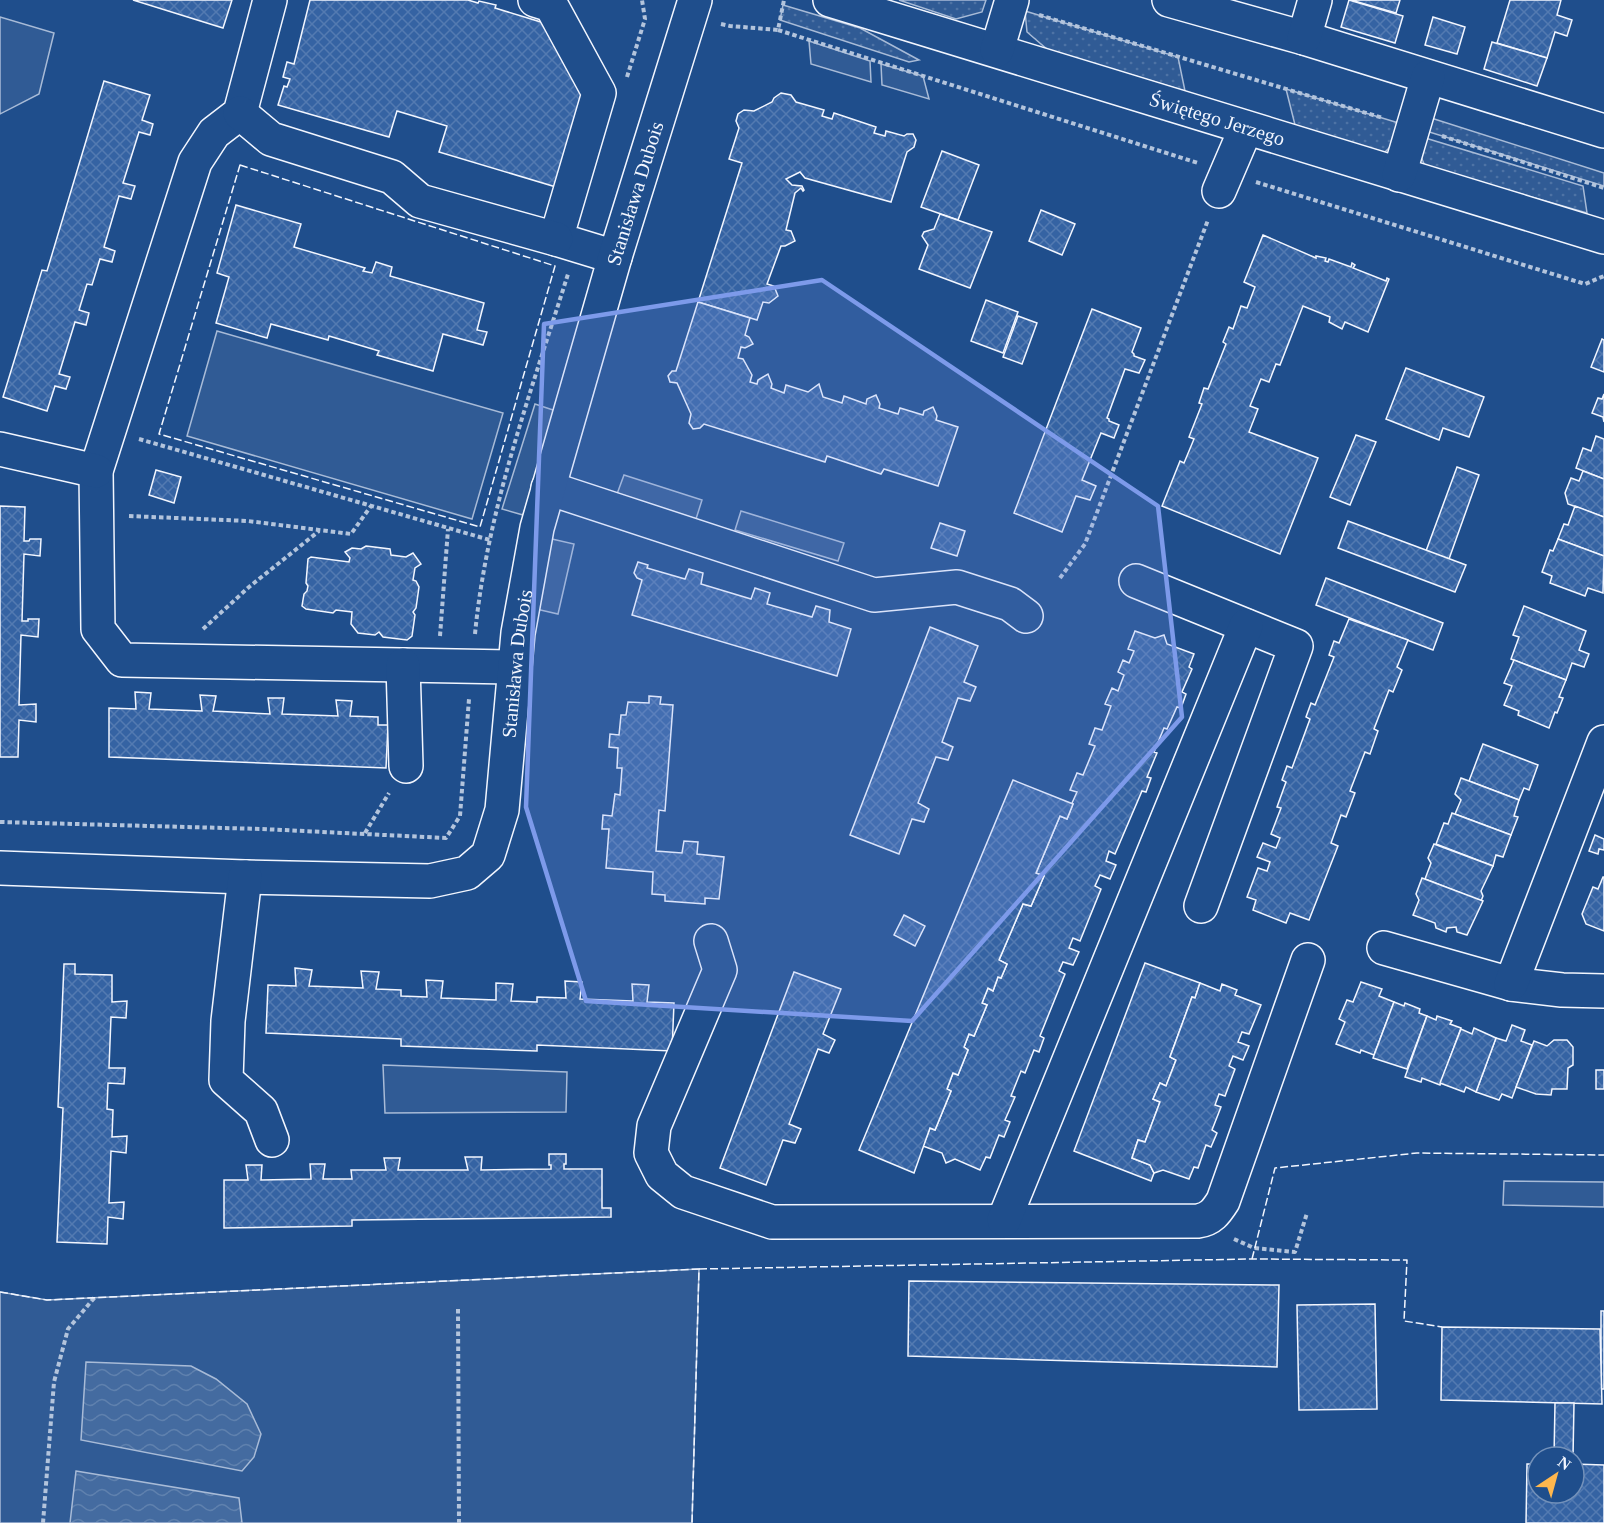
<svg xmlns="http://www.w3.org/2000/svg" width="1604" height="1523" viewBox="0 0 1604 1523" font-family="Georgia,serif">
<defs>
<pattern id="grass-dots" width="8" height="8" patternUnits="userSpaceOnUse" patternTransform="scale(1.5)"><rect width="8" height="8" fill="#305b95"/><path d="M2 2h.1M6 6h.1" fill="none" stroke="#4e73a5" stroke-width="1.8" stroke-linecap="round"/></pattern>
<pattern id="water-waves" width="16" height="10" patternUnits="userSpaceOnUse" patternTransform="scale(1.5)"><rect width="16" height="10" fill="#446ba0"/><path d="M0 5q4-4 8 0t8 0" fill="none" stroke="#5f81ae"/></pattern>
<pattern id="building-cross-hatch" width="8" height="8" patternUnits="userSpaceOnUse" patternTransform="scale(1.5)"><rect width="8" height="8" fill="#3563a3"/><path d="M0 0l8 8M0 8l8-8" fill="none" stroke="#537ab1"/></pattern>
</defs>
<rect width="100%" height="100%" fill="#1f4e8c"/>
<g fill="url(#grass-dots)" stroke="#a8bbd7" stroke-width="1.5">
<path d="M899 0H986L982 12 956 19Z"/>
<path d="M783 5 860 28 919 60 909 62 780 20Z"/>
<path d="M1025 11 1178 57 1185 91 1048 50 1027 32Z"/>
<path d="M1286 89 1402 124 1393 144 1384 153 1295 125Z"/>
<path d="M1428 117 1604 173V186L1426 131Z"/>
<path d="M1422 137 1583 186 1587 213 1425 166 1418 150Z"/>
</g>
<g fill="#305b95" stroke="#a8bbd7" stroke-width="1.5">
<path d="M0 17 54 33 39 94 0 114Z"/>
<path d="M809 41 870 61 871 82 811 64Z"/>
<path d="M881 64 923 76 929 99 882 85Z"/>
<path d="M217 331 503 413 472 519 187 436Z"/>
<path d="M535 404 556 411 523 515 502 509Z"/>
<path d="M624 475 702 500 696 519 617 494Z"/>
<path d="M741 511 844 543 838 561 735 530Z"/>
<path d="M552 539 574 544 558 614 536 609Z"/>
<path d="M383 1065 567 1072 566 1112 385 1113Z"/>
<path d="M1504 1181 1604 1182V1207L1503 1205Z"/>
<path d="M699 1269 692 1523H0V1292L47 1300Z"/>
</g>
<g fill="url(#water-waves)" stroke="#a8bbd7" stroke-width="1.5">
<path d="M86 1362 191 1366 216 1379 247 1404 261 1434 254 1457 242 1471 81 1440Z"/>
<path d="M76 1471 239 1498 242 1523H70Z"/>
</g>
<g fill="url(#building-cross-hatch)" stroke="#f2f6ff" stroke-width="1.5">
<path d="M133 0H232L223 28Z"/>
<path d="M310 0H468L478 3 479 1 496 5 495 8 544 23 583 96 556 187 439 152 447 126 397 111 389 137 278 105 284 86 287 87 290 79 283 77 287 62 294 64Z"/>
<path d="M1349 0 1403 16 1395 43 1341 27Z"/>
<path d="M1351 0H1400L1396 13Z"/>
<path d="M1510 0H1561L1557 15 1572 20 1567 36 1555 32 1547 58 1497 43Z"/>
<path d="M1433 17 1465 27 1457 54 1425 45Z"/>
<path d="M1492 42 1547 58 1537 86 1484 69Z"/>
<path d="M104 81 150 95 142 120 153 124 150 135 139 132 123 183 135 186 131 199 119 196 104 247 115 251 112 262 100 259 92 285 87 284 79 310 89 313 86 325 75 322 59 374 70 377 66 389 55 386 47 411 3 397 42 270 47 271Z"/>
<path d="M781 93 791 95 796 102 824 110 822 116 832 119 834 113 876 127 874 133 885 136 886 131 904 136 907 134H913L916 140 914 147 907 152 891 202 805 178 800 172 786 179 792 185 802 186 804 190 803 191 801 188 795 193 786 230 791 231 795 241 785 246H781L767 284 774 286 778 296 769 303 763 302 757 320 698 302 742 163 729 159 739 128 736 121 738 114 744 110 754 111 772 102 774 98Z"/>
<path d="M942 151 979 165 958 220 921 207Z"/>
<path d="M236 205 301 224 294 247 365 268 363 271 372 273 376 262 392 267 390 276 484 303 477 330 487 332 483 345 443 334 433 371 377 355 379 351 329 336 328 340 271 324 267 338 216 323 229 277 217 273Z"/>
<path d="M1041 210 1075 224 1062 255 1029 241Z"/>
<path d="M940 214 992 232 970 288 919 269 928 245 922 236 924 232 934 229Z"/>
<path d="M1263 235 1316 258V256L1326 258 1325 261 1328 262 1329 259 1351 267 1352 263 1355 265 1353 268 1386 281 1387 278 1389 279 1368 332 1345 322 1342 329 1329 322 1330 317 1303 306 1280 365 1276 364 1269 382 1261 379 1250 406 1258 409 1249 432 1318 458 1280 554 1162 506 1180 461 1184 463 1194 439 1189 437 1202 404 1199 403 1204 388 1208 389 1226 344 1223 342 1229 327 1233 329 1241 306 1247 308 1255 287 1244 282Z"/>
<path d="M986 300 1018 312 1003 353 971 341Z"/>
<path d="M698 302 750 318 745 335 749 337 753 344 745 348 741 347 738 358 743 359 752 375 750 382 757 384 758 380 768 374 772 384 771 388 784 393 786 385 808 392 819 384 823 397 842 403 844 396 866 404 867 399 876 395 880 404 879 408 898 414 900 408 923 415 924 411 933 407 937 416 936 420 958 427 938 486 884 469 881 474 827 456 825 462 704 424 700 428 693 429 689 423 691 414 677 383 670 382 668 376 672 371H676Z"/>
<path d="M1092 309 1141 328 1132 352 1134 354V356L1145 360 1139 373 1125 369 1107 418 1109 419V421L1119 425 1114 438 1101 433 1082 480 1096 486 1090 500 1076 496 1062 532 1014 513Z"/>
<path d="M1018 316 1037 323 1022 364 1003 357Z"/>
<path d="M1602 339 1604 340V372L1591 367Z"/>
<path d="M1406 368 1484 397 1469 437 1443 428 1439 440 1386 419Z"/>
<path d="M1604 394V422L1603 417 1592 413 1598 398 1602 399Z"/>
<path d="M1356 435 1376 442 1350 505 1330 497Z"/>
<path d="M1596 436 1604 439V479L1576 468 1583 448 1591 451Z"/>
<path d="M1457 467 1479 475 1449 559 1426 551Z"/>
<path d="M156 470 181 477 174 503 149 495Z"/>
<path d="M1583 471 1604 479V517L1568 504 1565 493 1571 478 1579 481Z"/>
<path d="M0 506 25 507 24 541H29L30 539H41L40 556 24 554 22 621H28V619H39L38 637 21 635 19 705 36 704V722L19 720 18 757H0Z"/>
<path d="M1575 506 1604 517V556L1558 539 1564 524 1568 525Z"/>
<path d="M1348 521 1466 565 1455 592 1338 548Z"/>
<path d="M940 523 965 531 957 556 931 548Z"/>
<path d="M1558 539 1604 556 1603 593 1588 588 1585 596 1550 583 1552 576 1542 572 1550 550 1553 551Z"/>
<path d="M366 546 390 549 391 555 406 557 413 553 421 564 415 568 413 580 416 581 419 587 416 608 413 612 415 615 412 636 407 640 383 637 379 632 375 635 358 633 351 624 352 612 336 610 333 613 306 609 302 606 304 594 307 591 308 586 306 583 308 559 311 557 349 562 350 558 345 552 352 548 361 549Z"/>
<path d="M638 562 648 565 647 568 685 579 689 569 703 573 701 584 751 599 755 588 770 593 767 604 812 617 816 606 830 610 829 622 851 629 837 676 632 615 642 580 637 578 634 573Z"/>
<path d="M1326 578 1443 623 1433 650 1316 605Z"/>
<path d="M1524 606 1586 631 1579 650 1589 654 1584 667 1572 663 1566 680 1511 659 1519 637 1513 635Z"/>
<path d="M1349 619 1408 640 1397 667 1402 670 1393 692 1389 690 1374 729 1378 731 1370 754 1365 752 1350 791 1355 793 1346 817 1341 815 1331 843 1338 846 1309 920 1290 913 1286 923 1253 910 1256 900 1247 897 1258 868 1267 871 1270 862 1257 857 1263 843 1276 848 1280 838 1271 834 1281 808 1277 807 1286 782 1282 780 1287 766 1292 768 1310 719 1306 717 1311 703 1315 705 1334 657 1329 655 1334 641 1339 643Z"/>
<path d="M930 627 978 646 964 682 976 687 970 701 958 698 942 742 953 747 948 760 936 757 918 803 929 809 924 822 912 819 899 854 850 835Z"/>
<path d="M1135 631 1155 638 1164 635 1167 644 1194 654 1189 667 1192 669 1182 692 1186 694 1181 708 1177 707 1167 729 1164 728 1154 752 1157 753 1147 777 1151 778 1146 792 1142 791 1115 854 1109 851 1106 861 1116 865 1110 879 1100 875 1095 886 1101 889 1080 941 1073 938 1069 948 1079 952 1073 965 1063 962 1059 971 1065 974 1040 1036 1044 1038 1039 1052 1034 1050 1025 1073 1021 1071 1011 1096 1015 1097 1005 1120 1010 1122 1004 1137 999 1135 990 1158 986 1157 980 1170 955 1159 946 1163 942 1153 923 1146 930 1128 935 1130 951 1091 947 1089 953 1073 958 1075 968 1050 964 1047 969 1034 974 1036 987 1005 982 1003 988 988 993 991 998 977 1001 978 1007 964 999 960 1023 904 1031 906 1044 876 1036 873 1060 816 1067 819 1073 804 1072 803 1077 792 1070 790 1077 773 1083 775 1095 746 1089 744 1095 728 1102 730 1111 706 1105 704 1112 688 1118 691 1124 675 1118 672 1123 660 1129 663 1134 651 1128 649Z"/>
<path d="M1514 660 1566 680 1559 697 1563 698 1557 713 1555 712 1549 728 1518 715 1519 711 1504 705 1512 686 1504 683Z"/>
<path d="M135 692 151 693 149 709 202 711 200 695 216 696 213 711 270 714 268 698H284L282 714 338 716 336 700 352 701 350 716 378 717V725H388L386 768 109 757V708L136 709Z"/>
<path d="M649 696 661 697 660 704 673 705 665 811 659 810 656 851 682 853 684 841 698 842 697 854 724 857 719 899 705 898V904L665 901V895L652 894 653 872 606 868 609 829H602L603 815 612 816 615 794 620 795 622 768H617L618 748 609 747 610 734 619 735 621 715H626L628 702 649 703Z"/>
<path d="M1483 744 1538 765 1529 790 1524 788 1519 800 1469 781Z"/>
<path d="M1461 778 1519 800 1514 816 1518 817 1511 835 1455 814 1461 800 1455 794Z"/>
<path d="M1013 780 1073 804 1067 819 1060 816 1036 873 1044 876 1031 906 1023 904 999 960 1007 964 1001 978 998 977 993 991 988 988 982 1003 987 1005 974 1036 969 1034 964 1047 968 1050 958 1075 953 1073 947 1089 951 1091 935 1130 930 1128 914 1173 859 1150Z"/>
<path d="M1452 813 1511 835 1503 857 1496 855 1493 866 1436 844 1444 823 1448 824Z"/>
<path d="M1595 835 1604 839V850L1599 849 1598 854 1589 851Z"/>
<path d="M1434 844 1493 866 1481 891 1483 896 1481 901 1425 879 1431 863 1428 858Z"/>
<path d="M1603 877H1604V931L1586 924 1582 914 1593 887 1598 889Z"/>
<path d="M1422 878 1483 901 1467 935 1457 932 1456 927 1447 928 1446 932 1436 928 1435 923 1413 915 1419 900 1416 894Z"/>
<path d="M904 915 925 926 915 946 894 935Z"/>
<path d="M1145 963 1200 983 1195 998 1192 997 1170 1057 1176 1060 1166 1086 1160 1083 1153 1099 1160 1102 1145 1142 1138 1140 1132 1158 1150 1165 1154 1173 1151 1181 1074 1151Z"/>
<path d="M64 964H75V974L112 975V1002L127 1001 126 1018 111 1017 109 1068H125L124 1084 108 1083 107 1109 113 1110 112 1137 127 1136 126 1153 111 1151 109 1203 124 1202 123 1219 108 1217 107 1244 57 1242 63 1108 58 1107Z"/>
<path d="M295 968 312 970 309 986 363 988 361 971 379 972 376 989 401 990V996L427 997 426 980 443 981 441 998 496 1000V983L513 984 511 1001 537 1002V997L566 998 565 981 582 982 580 999 633 1001 632 984 649 985 647 1002 674 1003 672 1051 537 1045V1051L401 1046V1039L266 1033 268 985 296 986Z"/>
<path d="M794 972 841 989 823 1034 835 1040 829 1053 818 1049 789 1124 801 1129 795 1143 783 1140 766 1185 720 1168Z"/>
<path d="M1361 982 1382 989 1379 996 1394 1002 1374 1055 1361 1050 1360 1053 1336 1044 1345 1022 1339 1019 1347 1000 1353 1002Z"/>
<path d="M1200 983 1220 991 1222 984 1237 990 1235 995 1261 1005 1249 1034 1242 1032 1238 1042 1249 1046 1243 1060 1233 1056 1229 1066 1235 1069 1225 1096 1219 1094 1215 1105 1221 1107 1212 1130 1217 1133 1211 1147 1206 1145 1198 1168 1194 1167 1189 1179 1163 1170 1154 1173 1150 1165 1132 1158 1138 1140 1145 1142 1160 1102 1153 1099 1160 1083 1166 1086 1176 1060 1170 1057 1192 997 1195 998Z"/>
<path d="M1394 1002 1404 1006 1405 1003 1420 1009 1419 1013 1427 1016 1407 1069 1373 1058Z"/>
<path d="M1427 1016 1436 1020 1437 1016 1452 1021 1450 1024 1461 1028 1440 1085 1422 1078 1421 1082 1405 1077Z"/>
<path d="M1512 1025 1525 1030 1521 1041 1532 1045 1512 1098 1502 1094 1499 1100 1476 1092 1496 1038 1506 1041Z"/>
<path d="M1474 1028 1496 1038 1476 1092 1466 1087 1464 1092 1440 1083 1461 1029 1472 1034Z"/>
<path d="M1554 1040H1567L1573 1047V1065L1568 1068 1567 1089H1552L1551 1095 1536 1094 1516 1087 1534 1041 1547 1046Z"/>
<rect x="1596" y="1070" width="8" height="19"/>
<path d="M549 1154H566V1164H564V1169H602V1208H611V1217L352 1220V1226L224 1228V1180H248L246 1165H262L261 1180 311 1179 310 1164H325L323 1179H352L351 1170H386L384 1158H400L398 1170H468L465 1157H482L481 1170 551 1169V1165H549Z"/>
<path d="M909 1281 1279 1285 1277 1367 908 1356Z"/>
<path d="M1375 1304 1377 1409 1299 1410 1297 1305Z"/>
<rect x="1601" y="1311" width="3" height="78"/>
<path d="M1442 1327 1600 1329 1602 1404 1441 1400Z"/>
<path d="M1555 1403H1574L1573 1457H1554Z"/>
<path d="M1527 1464H1538V1493H1574V1464L1604 1465V1523H1526Z"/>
</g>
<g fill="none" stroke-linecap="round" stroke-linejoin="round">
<g stroke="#f2f6ff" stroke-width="36">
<g id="minor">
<path d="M270 0 240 113 214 133 195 162 96 471 98 629 122 660 514 667"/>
<path d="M535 0 551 5 599 93 556 239 615 257"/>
<path id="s1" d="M830 0 1604 237"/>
<path d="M1169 0 1304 38 1604 131"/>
<path d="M1304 38 1315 0"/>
<path d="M997 50 1012 0"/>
<path d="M240 113 271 139 392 177 420 201 556 239"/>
<path d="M1399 175 1428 77"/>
<path d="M1219 191 1246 128"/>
<path d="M0 449 96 471"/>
<path d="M548 488 874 595 957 587 1010 604 1026 616"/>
<path d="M1136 581 1296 646 1201 906"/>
<path d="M403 665 406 766"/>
<path id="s2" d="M0 868 245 877 430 881 467 873 488 855 502 810 518 633 537 528 615 257 695 0"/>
<path d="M245 877 228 1021 226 1080 261 1111 272 1140"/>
<path d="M711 941 720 970 654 1126 651 1153 662 1175 683 1192 772 1222 1198 1221C1211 1219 1216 1212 1223 1201L1308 960"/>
<path d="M1384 948 1511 984 1562 990 1604 991"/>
<path d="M1511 984 1604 742"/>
<path d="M1004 1220 1246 626"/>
</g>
</g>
<g stroke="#b3c4dc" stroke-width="4" stroke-dasharray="4.5 3" stroke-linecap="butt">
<path d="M1039 15 1383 118"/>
<path d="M721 24 730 26 778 30 784 0"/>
<path d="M778 30 1198 163"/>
<path d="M627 77 645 19 642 0"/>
<path d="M1442 136 1604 188"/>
<path d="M1256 182 1585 284 1604 276"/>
<path d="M139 439 490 540"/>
<path d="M129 516 248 521 351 534 371 506"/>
<path d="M1060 578 1085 544 1208 220"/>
<path d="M203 629 249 587 319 531"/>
<path d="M475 634C487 510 531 392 568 274"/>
<path d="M440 636 448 529"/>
<path d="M0 822 262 829 446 838 460 816 469 699"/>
<path d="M365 833 389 793"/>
<path d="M1234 1239 1254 1248 1295 1252 1307 1213"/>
<path d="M458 1309 459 1523"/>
<path d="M43 1523 54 1382 68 1329 95 1297"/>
</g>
<use href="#minor" stroke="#1f4e8c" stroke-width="33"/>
<g stroke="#f2f6ff" stroke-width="1.5" stroke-dasharray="8 3" stroke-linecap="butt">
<path d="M240 165 555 266 480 527 159 434Z"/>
<path d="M1252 1259 1275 1168 1417 1153 1604 1155"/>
<path d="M699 1269 1252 1259 1407 1260 1404 1321 1442 1327"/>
<path d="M0 1292 47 1300 699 1269 692 1523"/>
</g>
</g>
<path fill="#7d9aea" fill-opacity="0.2" stroke="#7d9aea" stroke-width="4.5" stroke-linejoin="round" d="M822 280 1158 506 1182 717 912 1021 586 1001 526 807 544 324Z"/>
<g text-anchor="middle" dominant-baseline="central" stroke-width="4.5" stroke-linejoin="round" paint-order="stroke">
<g font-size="20" fill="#f2f6ff" stroke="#1f4e8c">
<text stroke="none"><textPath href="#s1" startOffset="405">Świętego Jerzego</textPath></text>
<text stroke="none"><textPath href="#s2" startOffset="1176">Stanisława Dubois</textPath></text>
<text stroke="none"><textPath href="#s2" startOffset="690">Stanisława Dubois</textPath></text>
</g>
</g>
<g transform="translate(1556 1475) rotate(36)"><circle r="28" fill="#1f4e8c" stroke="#7391ba" stroke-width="1.5"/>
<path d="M0-4.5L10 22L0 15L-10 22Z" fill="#ffb74d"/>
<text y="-9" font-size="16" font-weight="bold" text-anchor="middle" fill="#f2f6ff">N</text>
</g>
</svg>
